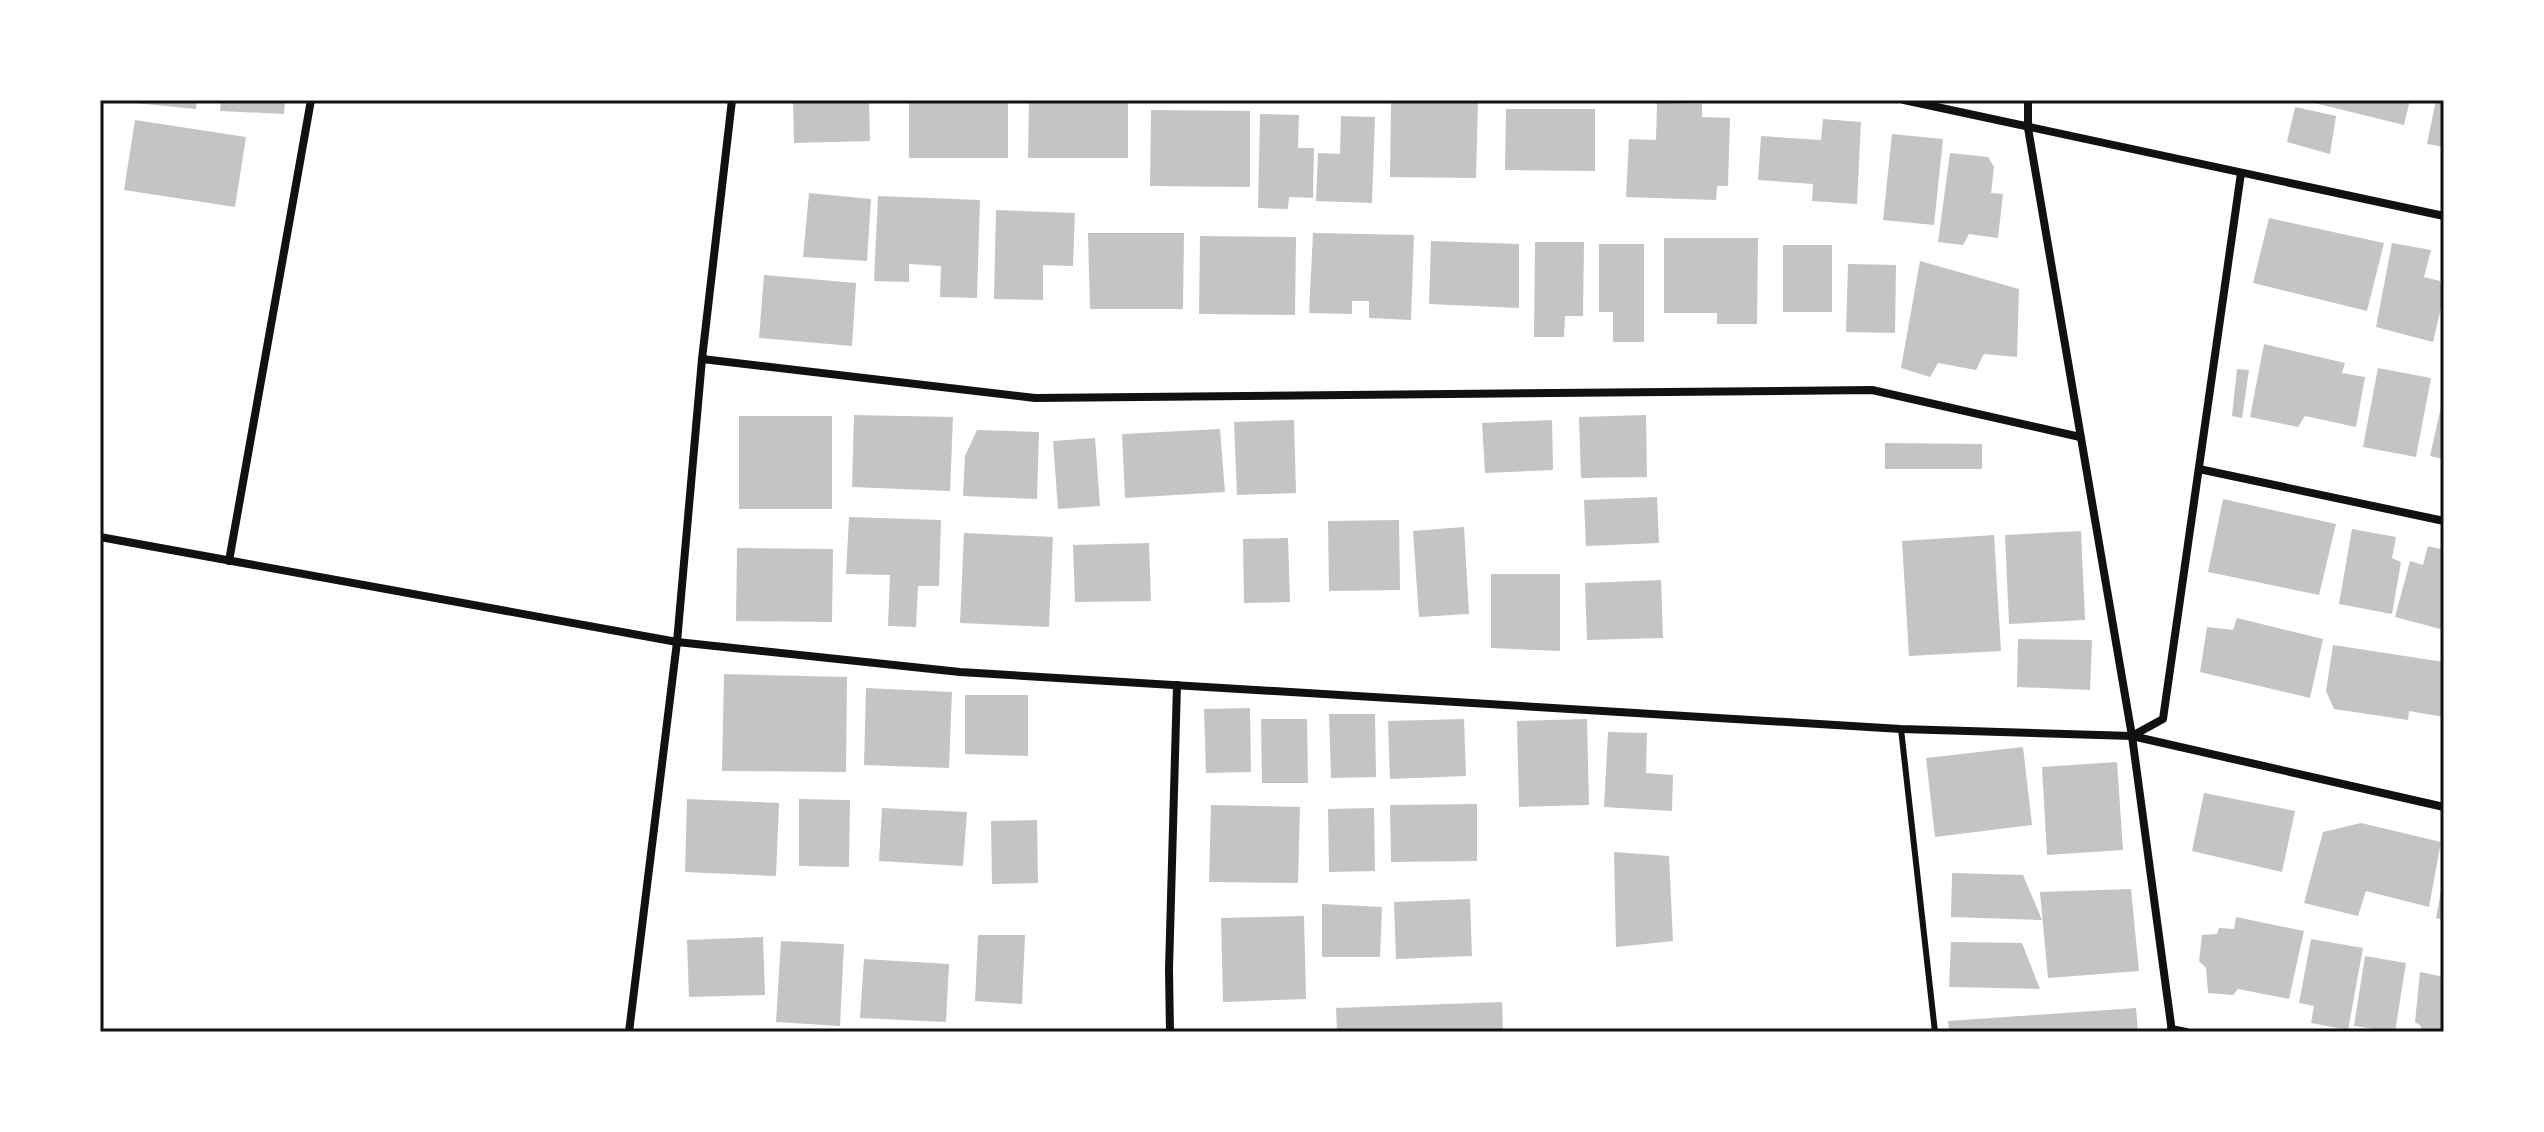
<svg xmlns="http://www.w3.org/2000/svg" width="2544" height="1132" viewBox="0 0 2544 1132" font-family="Montserrat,sans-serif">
<rect width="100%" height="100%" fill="#fff"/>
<g fill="#c4c4c4">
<path d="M135 100H197L196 109 135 103Z"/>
<path d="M221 100H285L284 114 220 111Z"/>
<path d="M793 100H869L870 141 794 143Z"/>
<rect x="909" y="100" width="99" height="58"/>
<path d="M1029 100H1128V158H1028Z"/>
<path d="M1391 100H1478L1476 178 1390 177Z"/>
<path d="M2302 100H2410L2404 125Z"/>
<path d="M2436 100H2444V147L2427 144Z"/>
<path d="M1657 103 1702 104V117L1730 118 1728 186H1717L1716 200 1626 197 1629 139 1656 140Z"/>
<path d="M2295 107 2336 116 2330 154 2287 142Z"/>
<path d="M1506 109H1595V171L1505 170Z"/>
<path d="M1151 110 1250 111V187L1150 186Z"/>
<path d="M1260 114 1299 115 1298 148H1314L1313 198 1289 197 1288 209 1258 208Z"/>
<path d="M1341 116 1375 117 1372 203 1316 201 1318 153 1340 154Z"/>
<path d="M1823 119 1861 122 1857 204 1812 201 1813 184 1758 180 1761 136 1821 140Z"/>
<path d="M135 120 246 137 235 207 124 190Z"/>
<path d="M1892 134 1943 139 1934 225 1883 220Z"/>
<path d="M1950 153 1988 157 1994 167 1991 193 2003 194 1998 238 1969 234 1963 245 1938 242Z"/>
<path d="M809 193 871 199 867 261 803 257Z"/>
<path d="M878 196 980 200 977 298 940 297 941 266 909 264V282L874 281Z"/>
<path d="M996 210 1075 213 1073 266 1043 265V300L994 299Z"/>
<path d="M2269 218 2384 243 2367 311 2253 283Z"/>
<path d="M1088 233H1184L1183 309H1090Z"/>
<path d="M1313 233 1414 235 1411 320 1369 318V301H1352V314L1309 313Z"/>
<path d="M1200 236 1296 237 1295 315 1199 314Z"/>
<path d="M1664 238H1758L1757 324H1717V313H1664Z"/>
<path d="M1431 241 1519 244V308L1429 304Z"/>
<path d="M1535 242H1584L1583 316H1565L1564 337H1534Z"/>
<path d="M2392 243 2431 250 2424 277 2440 281 2443 299 2433 342 2376 327Z"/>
<path d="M1599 244H1644V342H1613V312H1599Z"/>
<rect x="1783" y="245" width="49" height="67"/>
<path d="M1920 261 2019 289 2017 357 1984 354 1976 370 1938 363 1930 377 1901 368Z"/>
<path d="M1848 264 1896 265 1895 333 1846 332Z"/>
<path d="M764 275 856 283 852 346 759 338Z"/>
<path d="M2264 344 2345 363 2342 373 2365 377 2356 427 2305 416 2298 427 2250 417Z"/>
<path d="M2378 368 2431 378 2416 457 2363 447Z"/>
<path d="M2237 369 2249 370 2242 418 2232 416Z"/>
<path d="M2443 398H2444V459L2430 456Z"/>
<path d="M854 415 953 417 950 491 852 487Z"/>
<path d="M1646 415 1647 477 1581 478 1579 417Z"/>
<rect x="739" y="416" width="93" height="93"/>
<path d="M1294 420 1296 493 1237 495 1234 422Z"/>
<path d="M1552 420 1553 470 1485 473 1482 423Z"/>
<path d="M1220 429 1225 492 1125 498 1122 434Z"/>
<path d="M977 430 1039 432 1037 499 963 496 965 456Z"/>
<path d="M1095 438 1100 506 1058 509 1053 441Z"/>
<path d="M1885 443 1982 444V469H1885Z"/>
<path d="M1657 497 1659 543 1586 546 1584 500Z"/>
<path d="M2223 499 2336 524 2319 595 2208 572Z"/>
<path d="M849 517 941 520 939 586H918L916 627 888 626 890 575 846 574Z"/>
<path d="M1399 520 1400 590 1329 591 1328 521Z"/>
<path d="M1464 527 1469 614 1419 617 1413 531Z"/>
<path d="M2352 529 2396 537 2392 558 2401 562 2392 614 2339 604Z"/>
<path d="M2081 531 2085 620 2009 624 2005 535Z"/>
<path d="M964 533 1053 537 1049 627 960 623Z"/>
<path d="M1994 535 2001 651 1909 656 1902 541Z"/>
<path d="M1288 538 1290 602 1244 603 1243 539Z"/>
<path d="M1149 543 1151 601 1075 602 1073 545Z"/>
<path d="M2428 546 2444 550V630L2395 617 2410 561 2423 565Z"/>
<path d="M737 548 833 549 832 622 736 621Z"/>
<path d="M1491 574H1560V651L1491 648Z"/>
<path d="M1661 580 1663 638 1587 640 1585 583Z"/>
<path d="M2237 618 2323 639 2310 698 2200 672 2207 627 2233 630Z"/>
<path d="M2018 639 2092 640 2090 690 2017 687Z"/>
<path d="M2333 645 2444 662V717L2409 711 2408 720 2334 709 2326 691Z"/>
<path d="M724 674 847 677 846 772 722 771Z"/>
<path d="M866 688 952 692 949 768 864 765Z"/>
<path d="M965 695H1028V756L965 754Z"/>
<path d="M1250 708 1251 772 1206 773 1204 709Z"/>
<path d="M1329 714H1375L1376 777 1331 778Z"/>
<path d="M1261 719H1307L1308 783H1262Z"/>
<path d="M1464 719 1466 776 1390 779 1388 721Z"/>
<path d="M1587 719 1589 805 1519 807 1517 721Z"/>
<path d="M1608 732 1647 733 1646 773 1673 775 1672 811 1604 807Z"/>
<path d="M2023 747 2032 825 1935 837 1926 758Z"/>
<path d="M2117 762 2123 850 2047 855 2042 767Z"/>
<path d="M2204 793 2295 811 2282 872 2192 851Z"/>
<path d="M687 799 779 803 776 876 685 872Z"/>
<path d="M799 799 850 800 849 867 799 866Z"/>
<path d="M1477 804V861L1391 862 1390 805Z"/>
<path d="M1211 805 1300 807 1298 883 1209 882Z"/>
<path d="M882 808 967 812 963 866 879 861Z"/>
<path d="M1374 808 1375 871 1329 872 1328 809Z"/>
<path d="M1037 820 1038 883 992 884 991 821Z"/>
<path d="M2361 823 2441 842 2429 907 2366 891 2358 916 2304 903 2323 832Z"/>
<path d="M1614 852 1669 856 1673 941 1616 947Z"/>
<path d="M1952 873 2023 875 2042 920 1951 917Z"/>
<path d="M2442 885H2444V920L2436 918Z"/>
<path d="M2131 889 2139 971 2048 978 2040 892Z"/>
<path d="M1470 899 1472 956 1396 959 1394 902Z"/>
<path d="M1322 904 1382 907 1380 957H1322Z"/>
<path d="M1304 916 1306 999 1223 1002 1221 918Z"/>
<path d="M2236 917 2304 931 2289 999 2238 989 2233 995 2208 993 2206 968 2199 961 2202 935 2217 934 2219 928 2234 929Z"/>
<path d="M978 935H1025L1022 1004 975 1001Z"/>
<path d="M763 937 765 995 689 997 687 940Z"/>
<path d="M2311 939 2363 948 2348 1030 2311 1023 2314 1006 2299 1003Z"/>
<path d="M781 941 844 944 840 1026 776 1022Z"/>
<path d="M1951 942 2022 943 2040 989 1949 987Z"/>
<path d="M2365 956 2406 963 2395 1032 2354 1026Z"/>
<path d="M864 959 949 964 946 1022 860 1018Z"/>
<path d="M2420 972 2444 977V1032H2421V1026L2415 1022Z"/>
<path d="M1502 1002 1503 1032H1337L1336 1008Z"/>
<path d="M2136 1008 2138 1032H1949L1948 1021Z"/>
</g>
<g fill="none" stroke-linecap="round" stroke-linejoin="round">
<path stroke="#111" stroke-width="6" d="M1901 729 1935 1032"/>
<g stroke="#111" stroke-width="8">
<path d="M1904 100 2444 216"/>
<path d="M2028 100V128L2132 736 2172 1032"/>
<path d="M702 359 1035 398 1872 390 2080 437"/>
<path d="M2199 469 2444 521"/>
<path d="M100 537 677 642 960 672 1901 729 2132 736 2444 807"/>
<path d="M229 561 311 100"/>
<path d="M2132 736 2163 719 2241 173"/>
<path d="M2171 1029 2186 1032"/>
<path d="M629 1032 677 642 702 359 732 100"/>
<path d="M1170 1032 1169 969 1177 685"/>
</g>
</g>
<rect width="2544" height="1132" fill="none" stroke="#ffffff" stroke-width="204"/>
<rect x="102" y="102" width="2340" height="928" fill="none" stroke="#111" stroke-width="3"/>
</svg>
